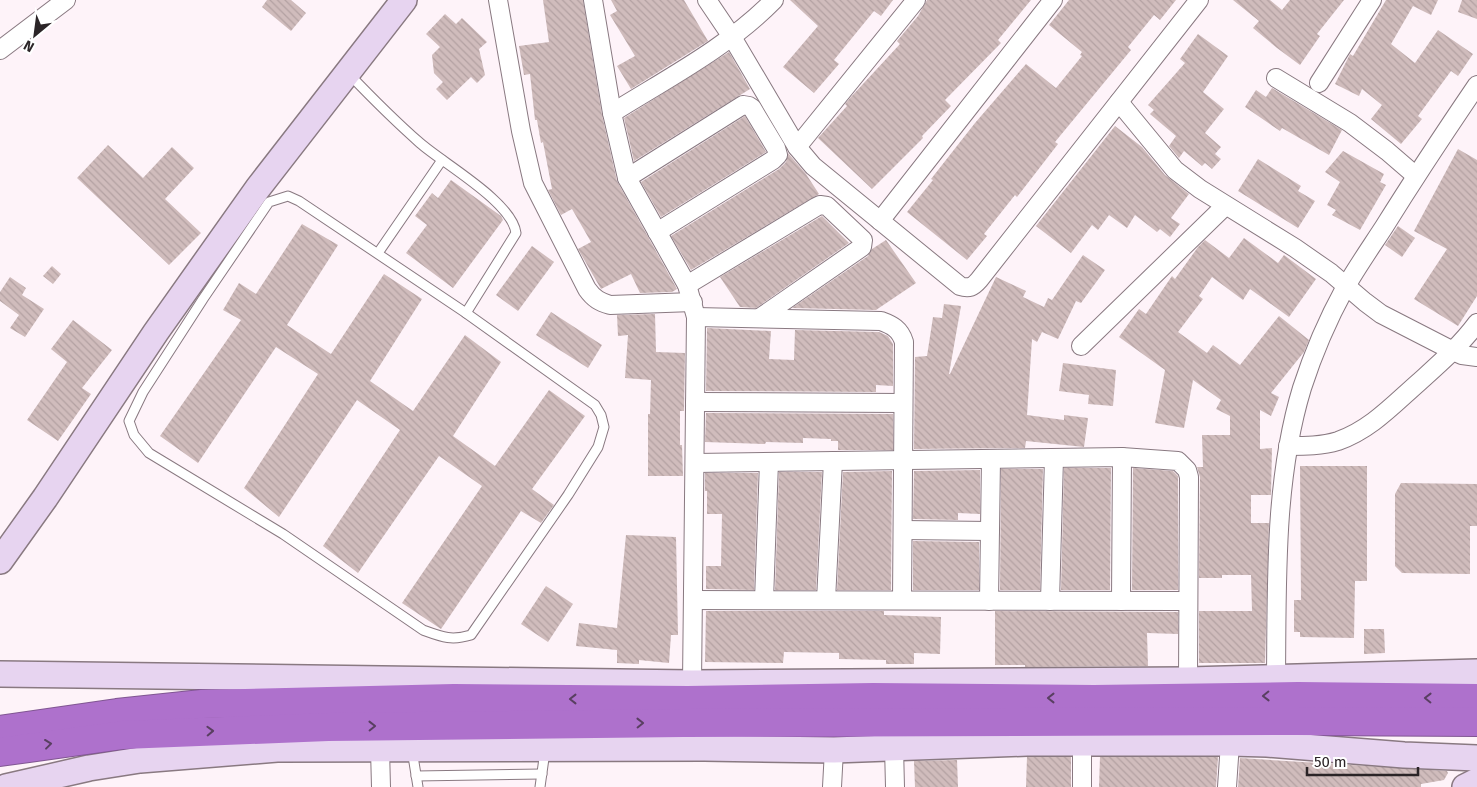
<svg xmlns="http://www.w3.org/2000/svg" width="1477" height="787" viewBox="0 0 1477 787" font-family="'Fira Sans',sans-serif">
<defs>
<pattern id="building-back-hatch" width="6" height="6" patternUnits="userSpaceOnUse" patternTransform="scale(1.25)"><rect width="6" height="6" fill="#d0bcbc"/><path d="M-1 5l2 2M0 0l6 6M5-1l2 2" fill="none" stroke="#b3a1a2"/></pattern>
</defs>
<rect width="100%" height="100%" fill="#fef3f9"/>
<g fill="url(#building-back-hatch)">
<path d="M267 0H291L306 13 291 31 262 7Z"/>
<path d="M543 0H583L602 115 617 181 677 289 672 292 640 293 631 274 601 289 578 249 591 242 572 209 561 215 548 190 552 189 543 142 541 143 537 120H535L530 74 524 75 519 46 549 42Z"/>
<path d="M611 0H684L708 41 631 89 617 66 635 56 610 15 617 11Z"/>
<path d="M790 0H893L881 16 874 11 834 60 839 64 814 93 783 67 818 26Z"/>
<path d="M927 0H1031L998 40 1001 43 945 100 951 106 922 136 923 138 872 189 818 138 847 106 845 104 850 98 900 44 897 41 918 16Z"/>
<path d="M1069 0H1176L1160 20 1154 15 1128 47 1131 50 1055 142 1058 144 1017 197 1015 195 984 234 987 236 967 260 907 212 933 180 931 179 975 123 1026 64 1056 88 1082 56 1080 55 1082 52 1049 25Z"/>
<path d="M1233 0H1270L1282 10 1290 0H1344L1317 34 1320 36 1300 65 1277 48 1253 28 1259 21Z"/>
<path d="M1386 0H1438L1431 15 1413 6 1391 44 1415 63 1438 30 1473 54 1458 76 1451 71 1418 116 1422 119 1401 144 1371 119 1382 105 1362 89 1359 96 1335 84 1350 54 1353 56Z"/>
<path d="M1462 0H1477V19L1458 12Z"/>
<path d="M445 14 456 24 462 18 487 42 479 49 485 75 477 83 471 77 447 100 436 89 443 82 434 73 432 55 440 47 426 34Z"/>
<path d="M1198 34 1228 56 1203 92 1224 109 1205 133 1221 147 1215 154 1221 159 1212 169 1205 163 1202 166 1184 151 1179 158 1169 146 1176 136 1150 114 1154 110 1148 105 1185 63 1180 59Z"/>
<path d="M729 52 750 89 634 161 624 118Z"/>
<path d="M1272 88 1342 130 1329 155 1282 128 1280 131 1245 107 1256 90 1266 97Z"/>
<path d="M745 116 766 152 661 217 641 182Z"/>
<path d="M1115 126 1142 147 1165 175 1189 194 1171 218 1180 224 1170 237 1160 229 1157 232 1135 215 1127 228 1109 215 1098 230 1092 225 1071 253 1036 226Z"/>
<path d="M108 145 143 178 172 147 194 168 165 199 201 233 169 265 77 178Z"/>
<path d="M1458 149 1477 160V296L1458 326 1414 299 1447 249 1414 231Z"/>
<path d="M1343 151 1384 174 1380 182 1386 185 1360 230 1332 215 1336 210 1327 205 1340 182 1325 172Z"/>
<path d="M788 153 806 174 819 194 691 270 671 236 779 169 786 162Z"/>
<path d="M1258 159 1301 186 1298 191 1315 201 1298 228 1238 191Z"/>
<path d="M451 180 501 216 503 220 453 288 406 253 427 225 415 216 432 193 438 198Z"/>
<path d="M822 216 849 243 756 308 740 307 720 277Z"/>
<path d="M302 224 338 245 287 325 331 354 384 274 422 299 370 381 413 411 465 335 501 362 453 436 495 466 549 390 585 416 532 489 554 505 541 523 521 511 441 629 402 603 482 486 439 456 358 573 323 546 400 430 357 400 279 517 244 488 318 374 276 347 198 463 160 436 241 320 223 310 239 283 256 294Z"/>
<path d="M1398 226 1415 238 1402 257 1385 245Z"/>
<path d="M1244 238 1278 263 1284 255 1316 279 1289 317 1250 289 1243 300 1212 277 1199 296 1203 299 1178 332 1207 353 1213 345 1240 365 1279 316 1309 340 1304 352 1271 393 1279 397 1271 416 1260 410V449L1272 448 1271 495H1251V523H1269L1265 663H1199V611H1252L1251 575H1222V578H1199L1200 477 1197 467H1203L1202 435H1230V416L1216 409 1221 400 1193 380 1184 428 1155 423 1165 370 1119 337 1139 309 1146 314 1172 276 1175 279 1198 247 1205 240 1229 258Z"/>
<path d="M886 240 916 283 876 310 792 308 868 256 872 249Z"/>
<path d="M532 246 554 262 518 311 496 295Z"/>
<path d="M1083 255 1105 270 1081 303 1076 301 1058 339 1042 332 1037 342 1032 339 1027 415 1064 420V415L1088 418 1084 447 1026 441 1025 448 914 449 915 357 927 356 933 317 942 318 944 304 961 306 949 374H950L996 277 1026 291 1023 297 1044 307 1048 298 1052 300Z"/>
<path d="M52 266 61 274 53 284 43 276Z"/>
<path d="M10 277 26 288 22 295 44 309 25 337 10 328 19 315 0 301V292Z"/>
<path d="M551 312 602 345 588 368 536 335Z"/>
<path d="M655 314 656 352 685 353 684 411H680V445H682L683 476H648V414H650L651 380 625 378 628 335 618 336 617 315Z"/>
<path d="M73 320 112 350 82 388 91 394 58 441 27 420 67 362 51 349Z"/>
<path d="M707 328 771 331 769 359 794 360 795 330 879 332 888 336 893 344V386L876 385V392L706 391Z"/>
<path d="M1063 363 1116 370 1113 406 1088 404 1089 395 1059 391Z"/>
<path d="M706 413 893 414V450H838V441H831V439L803 438V443L766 442 765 444 705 442Z"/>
<path d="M1300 466H1367V581H1355L1354 638 1300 637V632H1294V600H1301Z"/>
<path d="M1064 468H1111L1110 590H1061Z"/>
<path d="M1133 468 1173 471 1178 476V590H1132Z"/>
<path d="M1001 469H1043L1040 590H1000Z"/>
<path d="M980 470V514L958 513V520L913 519 914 471Z"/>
<path d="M892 471 891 590H837L843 472Z"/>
<path d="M779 472H822L816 590H775Z"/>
<path d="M705 473H758L754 590 706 589V566H721L722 514H707V491H705Z"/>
<path d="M1401 483 1477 484V526H1470V574L1402 573 1395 566V494Z"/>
<path d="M626 535 676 537 678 635H671L669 663 639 660V664L617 663V650L576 646 579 623 617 628Z"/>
<path d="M913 541 979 542V590H913Z"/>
<path d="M546 586 573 604 548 642 521 624Z"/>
<path d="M706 611H884V615L941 617 940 654 914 653V664H886V660L839 659V653L784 652 783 663 705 662Z"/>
<path d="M995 611 1178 612V634L1147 633 1148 666 1025 667V665H995Z"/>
<path d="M1364 629H1384L1385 653 1364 654Z"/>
<path d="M1027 757H1071V787H1026Z"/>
<path d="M1100 757H1218L1216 787H1099Z"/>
<path d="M1240 758 1447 771 1448 773 1444 780 1421 784V787H1238Z"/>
<path d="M957 760 958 787H915L914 761Z"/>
</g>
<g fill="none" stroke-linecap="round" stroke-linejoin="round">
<g stroke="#897981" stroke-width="11">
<g id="lane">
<path d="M349 74C372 98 395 121 420 143 444 164 512 202 516 233L466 313"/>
<path d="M288 196 299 201 466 313 595 405 601 415 604 427 598 447 568 495 471 635C451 641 442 637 423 630L283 534 149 453 134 435 129 421 143 392 203 299 269 202Z"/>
<path d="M378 253 442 160"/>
<path d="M412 750 418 787"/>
<path d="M416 776 542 774"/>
<path d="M540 787 545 751"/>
</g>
</g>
<g stroke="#897981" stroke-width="20">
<g id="street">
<path d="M498 0 521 131 533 183 587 289C594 299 600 302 610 305L693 302"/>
<path d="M593 0 612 113 627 178 687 285 696 317 692 683"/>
<path d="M707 0 732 37 797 147 813 166 960 286C969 289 973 287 979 280L1199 0"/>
<path d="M0 50 66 0"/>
<path d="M1276 78 1350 123 1387 151 1416 176"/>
<path d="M1319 83 1372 0"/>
<path d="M1119 102 1175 170 1200 189 1295 248 1331 273 1365 302 1381 314 1453 351 1462 355 1477 357"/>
<path d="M612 113C668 78 728 47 774 0"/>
<path d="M797 147 916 0"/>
<path d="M627 178 743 105 749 106 752 108 776 148 778 155 773 160 657 232"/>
<path d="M880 221 1053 0"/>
<path d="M687 285 816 207 820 205 827 206 863 240 862 247 761 317"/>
<path d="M696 317 881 321C892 325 900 329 904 342L902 600"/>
<path d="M1081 346 1225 206"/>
<path d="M695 402 902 403"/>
<path d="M1288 446C1305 446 1322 446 1338 441 1370 430 1393 405 1418 383 1439 364 1460 346 1477 323"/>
<path d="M695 463 1122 457 1178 461 1187 470 1189 477 1188 680"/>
<path d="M903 530 990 531"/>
<path d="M693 600 1187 601"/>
<path d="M764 600 769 462"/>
<path d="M826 600 833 461"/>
<path d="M989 601 991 459"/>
<path d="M1050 601 1054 458"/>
<path d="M1121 601 1122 457"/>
<path d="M1276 676C1277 581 1274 480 1302 388 1313 354 1328 319 1345 288 1357 267 1371 247 1384 227 1414 179 1445 132 1477 85"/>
<path d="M894 747 895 787"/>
<path d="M380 749 381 787"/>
<path d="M832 787 834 750"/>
<path d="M1082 787V744"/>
<path d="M1227 787 1230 743"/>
</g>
</g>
<g stroke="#897981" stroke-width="28">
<g id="secondary">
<path d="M0 561 45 498 156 332 258 188 404 0"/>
<path d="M0 674 692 683 1188 680 1477 672"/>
<path d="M6 787 89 768 140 760 277 749 704 748 834 750 1027 743H1230L1267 744 1404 755 1477 758"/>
<path d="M1465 787 1477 781"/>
</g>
</g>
<g stroke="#805692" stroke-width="30">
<g id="highway">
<path d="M0 730 117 713 202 704 454 698 688 700 873 697 1094 699 1298 696 1477 698"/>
<path d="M0 752 123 735 328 727 683 723 1297 721 1477 722"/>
</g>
</g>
<use href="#lane" stroke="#fff" stroke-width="9"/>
<use href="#street" stroke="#fff" stroke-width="18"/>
<use href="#secondary" stroke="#e7d4f0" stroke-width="25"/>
<use href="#highway" stroke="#ae71cc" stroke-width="28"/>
</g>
<defs><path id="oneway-chevron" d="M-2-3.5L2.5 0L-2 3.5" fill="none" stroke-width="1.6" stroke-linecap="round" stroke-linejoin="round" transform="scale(1.25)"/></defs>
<g stroke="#593f61">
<use href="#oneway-chevron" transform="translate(1266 696) rotate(179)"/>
<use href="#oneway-chevron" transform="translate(1051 698) rotate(-180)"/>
<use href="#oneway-chevron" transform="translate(1428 698) rotate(-179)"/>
<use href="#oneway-chevron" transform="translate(573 699) rotate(-180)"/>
<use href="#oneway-chevron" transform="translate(640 723) rotate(-1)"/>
<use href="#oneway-chevron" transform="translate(372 726) rotate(-1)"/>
<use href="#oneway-chevron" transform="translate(210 731) rotate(-2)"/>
<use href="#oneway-chevron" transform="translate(48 744) rotate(-7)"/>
</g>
<g transform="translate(35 35) rotate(209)" stroke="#ffffff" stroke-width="4" paint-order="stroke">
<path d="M0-4L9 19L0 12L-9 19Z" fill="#2b2427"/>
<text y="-8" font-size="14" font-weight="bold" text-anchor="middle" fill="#2b2427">N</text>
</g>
<path d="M1307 767v8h111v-8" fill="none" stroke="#2b2427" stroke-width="2.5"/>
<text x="1314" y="767" font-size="15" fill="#2b2427" stroke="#ffffff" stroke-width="4" paint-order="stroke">50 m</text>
</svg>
